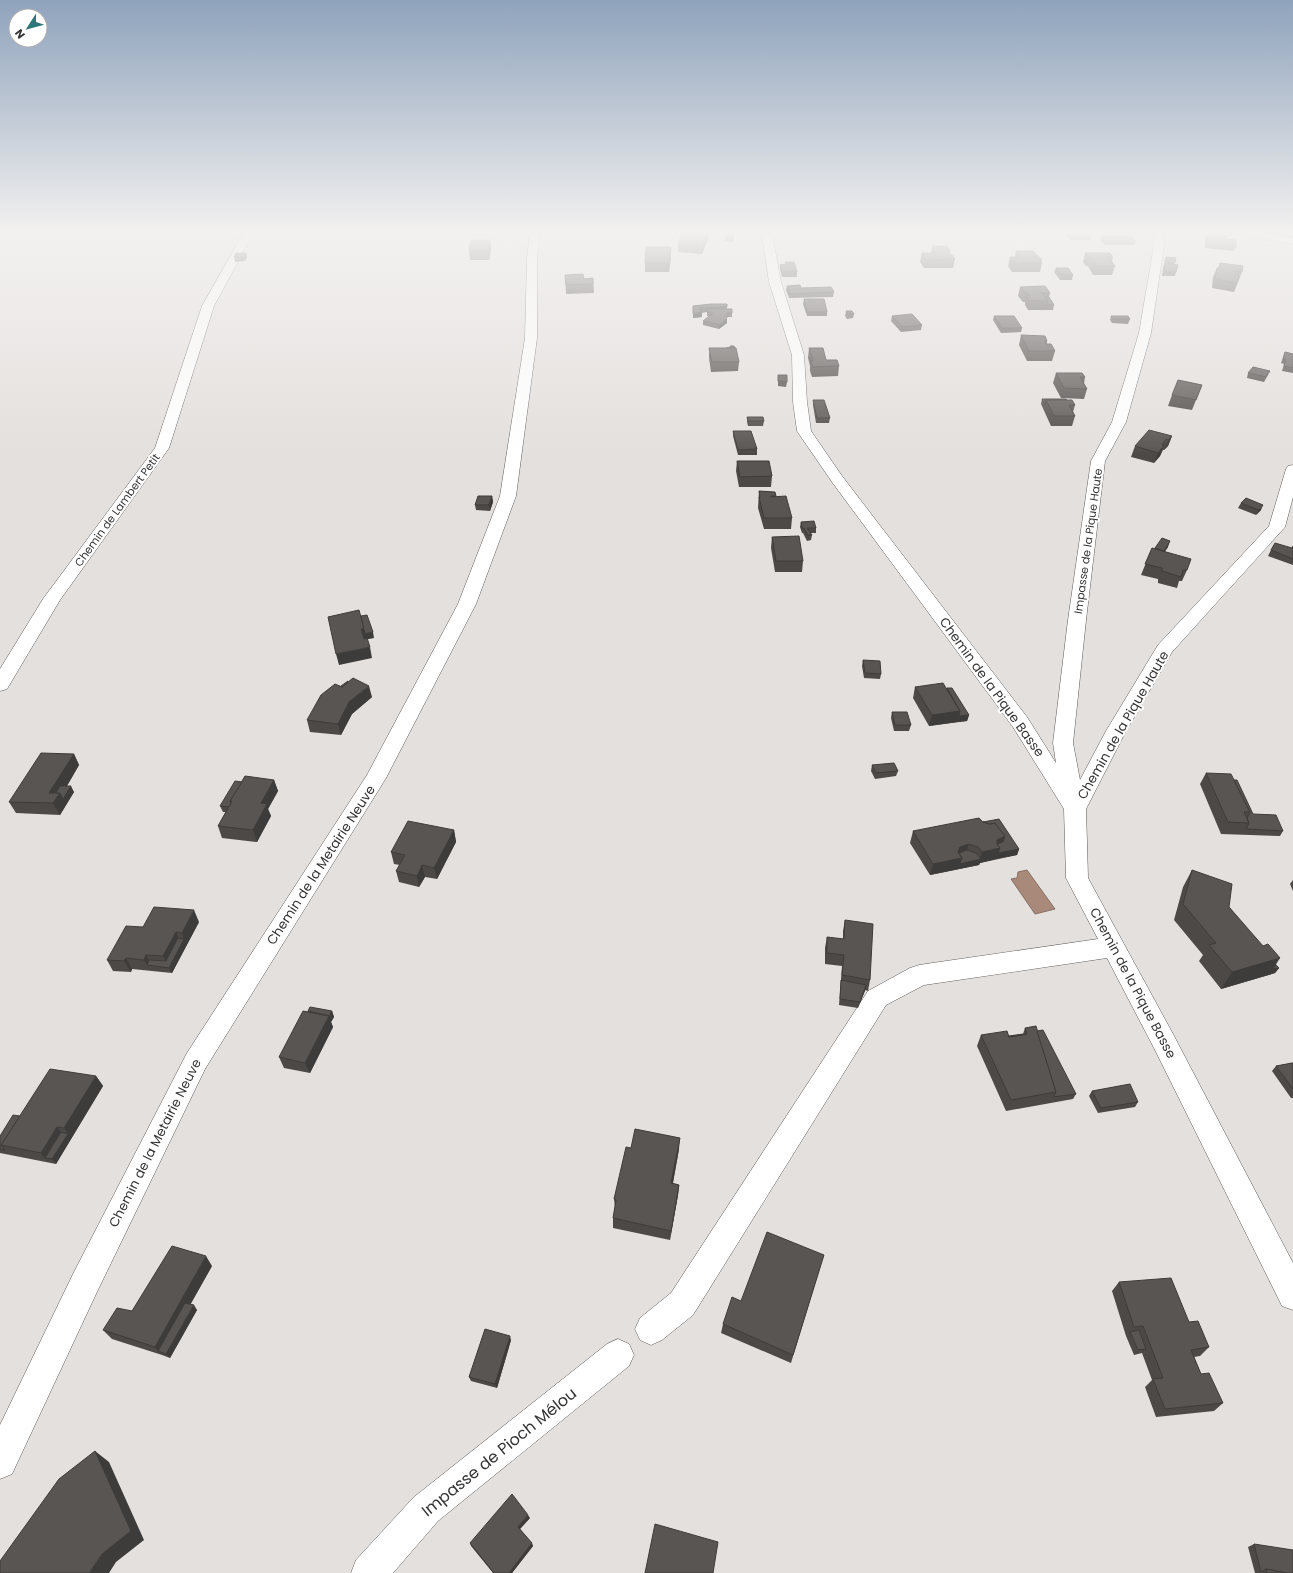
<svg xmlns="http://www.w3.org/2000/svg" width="1293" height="1573" viewBox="0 0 1293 1573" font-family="Poppins,sans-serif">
<rect width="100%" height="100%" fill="#e4e0de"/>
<path fill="#a98979" stroke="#867064" d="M1027 870 1055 909 1035 914 1011 879 1017 878 1018 872Z"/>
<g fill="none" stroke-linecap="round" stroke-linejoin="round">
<g stroke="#5e5b59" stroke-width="1">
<g id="minor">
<path d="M243 234H253L214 306 169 448 60 600 7 689 0 691V669L43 599 155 448 202 306Z"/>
<path d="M530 234H540L537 258V338L516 496 476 604 386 778 205 1069 96 1294 12 1474 0 1479V1425L74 1272 187 1053 367 775 458 604 500 496 525 338 527 258Z"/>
<path d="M762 234H772L781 282 804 355 807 402 811 431 842 476 1027 717 1056 763 1053 743 1068 620 1091 461 1112 422 1139 333 1154 245 1153 234H1163L1164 245 1151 333 1126 422 1105 461 1086 620 1073 743 1080 780 1106 731 1158 645 1269 526 1286 469 1288 466 1293 465V497L1285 527 1172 652 1126 731 1086 809 1088 878 1173 1034 1293 1263V1310L1282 1306 1155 1050 1107 958 924 985 886 1005 693 1315 662 1340 651 1345 640 1340 635 1329 640 1318 671 1293 868 991 910 968 919 965 1098 939 1066 878 1064 809 1013 727 832 482 797 431 793 402 792 355 769 282Z"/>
<path d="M1245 234H1272L1293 238V244L1250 237Z"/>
<path d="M618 1339 629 1344 634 1355 629 1366 438 1521 393 1573H351L356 1560 414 1497 607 1344Z"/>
</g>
</g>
<use href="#minor" fill="#fff" fill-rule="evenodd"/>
</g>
<g fill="#4d4947">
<path d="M682 234H709L708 239 702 254 678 252V243Z"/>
<path d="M1066 234H1090L1091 236 1090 240H1070Z"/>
<path d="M1207 234 1226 239 1236 247 1234 251 1205 248V238Z"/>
<path d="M734 235V239L733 242 725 241V237Z"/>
<path d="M1101 236 1136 241 1135 245H1105L1100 240Z"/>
<path d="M490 240 491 249 489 260H470L469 251Z"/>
<path d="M932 246 950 251V254L955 259 953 268H924L920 262 922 253H931Z"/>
<path d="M1016 251 1042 260 1041 262 1042 263 1040 272H1012L1008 266 1010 257H1015Z"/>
<path d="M246 253 247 257 245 261 235 262 234 257Z"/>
<path d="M1085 253 1113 257 1112 261 1114 264V265L1115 266 1112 275H1093L1088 266H1086L1083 262Z"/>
<path d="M671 256 669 272H645V263Z"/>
<path d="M1166 257 1176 258 1174 264 1176 272 1175 276H1162L1163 268Z"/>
<path d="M785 262 797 272V277H782L780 269V265L785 264Z"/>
<path d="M1220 263 1242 272 1234 292 1212 288 1213 277 1217 268H1218Z"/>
<path d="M1056 268 1073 275 1072 280H1060L1054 272Z"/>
<path d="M565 275 584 279 593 278 594 293 566 294Z"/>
<path d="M787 286 801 288 834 292 833 297 789 298 786 290Z"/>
<path d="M1020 287 1050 293 1049 297 1054 305 1053 310H1028L1025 305V302H1023L1018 296Z"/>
<path d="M804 299 827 312V316H807L803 304Z"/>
<path d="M727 304V309L732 313V317H727V323L719 329 703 325V321L709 316H707V312L702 313V317L693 318V306Z"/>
<path d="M846 311 854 314 853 318 847 319 845 316Z"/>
<path d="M892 316 922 325 921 330 901 332 891 321Z"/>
<path d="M994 316 1022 328 1021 332 1001 333 993 320Z"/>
<path d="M1111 316 1130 319 1128 324 1112 323 1110 320Z"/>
<path d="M1021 335 1047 341V344L1055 351 1052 361H1027L1019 345Z"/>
<path d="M730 346 739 362 738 371 711 372 709 358V348H730Z"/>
<path d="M809 348 826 360 839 366 838 376 812 377 810 371V366L808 358Z"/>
<path d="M1285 352 1293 354V373L1282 371 1284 364 1281 363Z"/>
<path d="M1056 373 1085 377 1084 384 1087 389 1084 399 1061 398 1053 383Z"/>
<path d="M1248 373 1268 375 1264 382 1247 378Z"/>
<path d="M778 375 787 382 786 387 778 386Z"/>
<path d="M1202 385 1192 410 1168 406 1172 395Z"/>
<path d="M1042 399 1067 400 1075 405 1073 412 1075 416 1072 426H1051L1041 404Z"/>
<path d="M813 400 830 418 829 423H816L813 405Z"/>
<path d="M747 417 764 421 763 426H748L747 422Z"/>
<path d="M733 431 757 449V455H738L733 436Z"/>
<path d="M1172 436 1168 446 1164 450H1163L1160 456 1154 463 1131 457 1135 446Z"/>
<path d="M737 461 772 476 771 487H739L736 471Z"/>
<path d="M759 491 776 496V497L792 518 791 529H764L758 508Z"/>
<path d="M492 496 493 502 490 511 476 510 475 505Z"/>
<path d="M1241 503 1261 510 1256 515 1238 508Z"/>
<path d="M801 522 816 528V533H810L812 535 811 540 807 541 803 533H802L800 527Z"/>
<path d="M772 537 803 561 802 572H775L771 548Z"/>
<path d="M1293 546V565L1268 556 1271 550 1292 548Z"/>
<path d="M1168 547 1164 552 1187 570 1182 581H1179L1177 588 1158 583V579L1141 575 1152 548 1155 549V548Z"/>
<path d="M863 660 881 674 880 679 864 678 862 666Z"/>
<path d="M341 686 372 697 352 714 341 735 310 732 307 720Z"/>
<path d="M915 687 947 688 969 715 967 721 929 726 913 698Z"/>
<path d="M892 712 911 725 909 731H894L891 718Z"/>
<path d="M74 754 79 765 67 786 74 792 60 815 16 813 9 802Z"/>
<path d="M872 765 898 771 896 776 875 779 871 771Z"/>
<path d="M1206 773 1253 814 1283 831 1280 836 1221 834 1200 784Z"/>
<path d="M274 780 278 791 268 809 271 816 257 842 222 838 218 826 226 812H223L220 806 242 782Z"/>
<path d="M983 822 1019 849 1017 855 980 863 979 865 930 875 910 843 913 831Z"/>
<path d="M454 830 456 842 437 879 425 877 419 887 399 882 396 871 400 865 394 864 391 852Z"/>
<path d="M1192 870 1229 907 1279 968 1275 973 1221 989 1199 961 1203 955 1174 920 1183 887Z"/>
<path d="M1293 880V891L1290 884Z"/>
<path d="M845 920 870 980 868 991 865 990 858 1008 839 1005 842 966 825 964V948L827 937 843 939V931Z"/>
<path d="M199 922 172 973 132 969 131 972 113 971 107 960 143 927Z"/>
<path d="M308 1011H332L334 1017 331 1022 333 1027 310 1073 284 1068 279 1057Z"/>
<path d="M1025 1028 1037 1031 1076 1094 1073 1099 1006 1111 977 1046 981 1035 1009 1036 1023 1034Z"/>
<path d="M1293 1062V1098H1291L1272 1071 1276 1066 1292 1063Z"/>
<path d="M96 1076 103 1086 56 1164 0 1153V1136L20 1116Z"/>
<path d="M1092 1091 1138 1102 1135 1107 1098 1113 1089 1096Z"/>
<path d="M631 1148 679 1149 673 1183 679 1185 678 1195 670 1240 613 1228V1218L615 1207 614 1199Z"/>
<path d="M821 1264 791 1363 721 1333 723 1324 741 1301Z"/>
<path d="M212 1266 190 1305 197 1310 170 1358 162 1355 112 1339 103 1330 132 1311Z"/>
<path d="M1119 1282 1189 1322 1209 1347 1200 1356 1194 1357 1201 1374 1223 1403 1214 1411 1156 1417 1145 1387 1152 1380 1142 1353 1134 1355 1126 1336 1112 1291Z"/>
<path d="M511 1340 497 1388 471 1381 469 1377Z"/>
<path d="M530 1518 520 1529 533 1546 512 1573H493L471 1546 470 1543Z"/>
<path d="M1254 1544 1293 1573H1255L1248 1547Z"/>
</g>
<g fill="#3e3c3a">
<path d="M707 234H709L708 239 702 254V245Z"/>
<path d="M490 240 491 249 489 260 488 251Z"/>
<path d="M671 247V256L669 272V263Z"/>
<path d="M246 253 247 257 245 261 244 257Z"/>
<path d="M702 312V317L693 318V314Z"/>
<path d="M727 318V323L719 329 720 325Z"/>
<path d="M1172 436 1168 446 1164 450 1168 440Z"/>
<path d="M1166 439 1160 456 1154 463 1158 453 1162 445Z"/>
<path d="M492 496 493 502 490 511 489 505Z"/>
<path d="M1263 505 1261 510 1256 515 1259 510Z"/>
<path d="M1170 541 1168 547 1162 556 1164 551Z"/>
<path d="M364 628 373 632 374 638 364 640 361 629Z"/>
<path d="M370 647 372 658 339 665 336 654Z"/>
<path d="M369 686 372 697 352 714 341 735 338 724 349 702Z"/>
<path d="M960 711 957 722 929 726 932 715Z"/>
<path d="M969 715 967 721 957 722 959 716Z"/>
<path d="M74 754 79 765 61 796 71 786 74 792 60 815 53 803 49 793Z"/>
<path d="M274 780 278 791 268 809 271 816 257 842 253 830 261 803Z"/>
<path d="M454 830 456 842 437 879 434 868Z"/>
<path d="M1005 836 996 859 980 863 979 865 930 875 933 864 962 858 979 860 982 852 997 840Z"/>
<path d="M969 844 965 856 957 857 960 847Z"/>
<path d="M1019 849 1017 855 996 859 998 853Z"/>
<path d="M422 865 425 877 419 887 417 876Z"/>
<path d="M194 910 199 922 172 973 169 968 184 939 182 933Z"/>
<path d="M176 932 181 944 169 967 163 956Z"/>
<path d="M146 955 152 966 147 965 144 960Z"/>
<path d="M126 958 132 969 131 972 124 961Z"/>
<path d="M1280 958 1273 969 1279 968 1275 973 1221 989 1232 972Z"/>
<path d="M866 985 865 991 858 1008 860 1002Z"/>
<path d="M332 1011 334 1017 331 1022 333 1027 310 1073 305 1063Z"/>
<path d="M96 1076 103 1086 56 1164 52 1159 45 1158 41 1153 57 1127 65 1137 68 1134 64 1128Z"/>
<path d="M680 1138 679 1149 671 1193V1183Z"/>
<path d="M679 1185 678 1195 670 1240 671 1231Z"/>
<path d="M206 1256 212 1266 163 1353 158 1351 155 1347Z"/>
<path d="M194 1305 197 1310 170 1358 166 1354Z"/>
<path d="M510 1336 511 1340 497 1388 495 1384Z"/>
<path d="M95 1451 109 1462 144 1540 116 1562 109 1573H89L102 1554Z"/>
<path d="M528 1515 530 1518 519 1530 518 1527Z"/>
<path d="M532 1543 533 1546 512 1573H509Z"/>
</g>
<g fill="#595553" stroke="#3e3c3a">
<path d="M682 234H707L702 245 678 243Z"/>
<path d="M726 234 734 235 733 238 725 237Z"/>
<path d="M1070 234H1090L1091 236H1071Z"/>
<path d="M1207 234 1227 236 1226 239 1236 240V247L1207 243Z"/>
<path d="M1101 236H1132L1136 241H1106Z"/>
<path d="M471 240H490L488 251H469Z"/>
<path d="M932 246H947L950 251H948L950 254H951L955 259 925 260 922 253H935Z"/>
<path d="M646 247H671L669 263H645Z"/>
<path d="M1016 251H1033L1042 260H1040L1042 263H1014L1010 257H1020Z"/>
<path d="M236 253H246L244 257H234Z"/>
<path d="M1085 253H1110L1113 257H1107L1115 266H1096L1090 257H1088Z"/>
<path d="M1166 257 1176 258 1175 263 1165 261Z"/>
<path d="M785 262H794L797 272H782L780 265 786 264Z"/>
<path d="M1165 263 1178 265 1176 272H1164Z"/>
<path d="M1220 263 1243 266 1242 272 1237 271V276H1239L1237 283 1215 279 1217 268H1219Z"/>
<path d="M1056 268H1068L1073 275H1061Z"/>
<path d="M583 274 584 279 593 278V284L566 285 565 275Z"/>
<path d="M800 285 801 288 831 287 834 292 790 294 787 286Z"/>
<path d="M1045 286 1050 293H1040L1044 295 1048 301H1030L1027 296H1030L1028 293H1025L1020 287Z"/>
<path d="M1045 297H1049L1054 305H1046L1048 301Z"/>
<path d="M804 299H824L827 312H807Z"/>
<path d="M711 304H727V307L699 308 702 312 693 314V306Z"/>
<path d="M707 309H732V313H727V318L720 325 703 321 712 314V312H707Z"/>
<path d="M846 311H852L854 314H848Z"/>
<path d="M912 314 922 325 902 327 892 316Z"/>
<path d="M994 316H1014L1022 328H1002Z"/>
<path d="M1111 316H1128L1130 319H1113Z"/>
<path d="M1021 335 1045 336 1047 341H1045L1046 344H1051L1055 351H1029Z"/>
<path d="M730 346H734L735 348H726H730Z"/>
<path d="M709 348H736L739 362H712Z"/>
<path d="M809 348H823L826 360H837L839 366 813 367 811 361H813Z"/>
<path d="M1285 352 1293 354V368L1284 366 1286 359H1283Z"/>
<path d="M1253 367 1270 371 1266 377 1248 373Z"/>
<path d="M1056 373H1082L1085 377H1080L1087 389 1064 388Z"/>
<path d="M778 375H787V382L778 381Z"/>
<path d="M1178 380 1202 385 1196 400 1172 395Z"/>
<path d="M1042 399H1066L1067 400H1046L1045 405Z"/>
<path d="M813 400H824L830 418H817Z"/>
<path d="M1046 400H1072L1075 405H1069L1075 416H1054Z"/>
<path d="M747 417H763L764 421H748Z"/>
<path d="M1149 430 1172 436 1168 440 1166 439 1162 445 1164 446 1158 453 1135 446Z"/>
<path d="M733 431H751L757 449 738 450Z"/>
<path d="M737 461H769L772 476 740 477Z"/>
<path d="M759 491 775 492 776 496H771V497L786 496 792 518H764L759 497H760Z"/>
<path d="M478 496H492L489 505H475Z"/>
<path d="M1246 498 1263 505 1259 510 1241 503Z"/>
<path d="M814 521 816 528H807L812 535H808L804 528H802L801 522Z"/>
<path d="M799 536 803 561H776L772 537Z"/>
<path d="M1162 538 1170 541 1164 551 1155 548Z"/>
<path d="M1275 543 1292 548 1293 546V559L1271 550Z"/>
<path d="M1152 548 1191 559 1187 570H1183L1181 577 1162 571V568L1145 564Z"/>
<path d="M359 610 364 628 361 629 364 639 367 638 370 647 336 654 328 617Z"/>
<path d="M367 615 373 632 365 634 361 616Z"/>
<path d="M863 660 880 661 881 674 865 673Z"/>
<path d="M353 678 369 686 349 702 338 724 307 720 321 695 335 684 342 687Z"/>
<path d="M348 681V682L342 687 341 686Z"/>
<path d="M943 683 960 711 932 715 915 687Z"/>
<path d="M947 688H952L969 715 959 716 960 711Z"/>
<path d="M892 712H907L911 725H895Z"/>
<path d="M41 753 74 754 49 793H60L53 803 9 802Z"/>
<path d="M894 763 898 771 876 773 872 765Z"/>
<path d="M1206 773 1231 774 1250 812H1244L1249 823 1228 822Z"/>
<path d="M245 776 274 780 261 803 267 804 253 830 218 826 232 801H230Z"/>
<path d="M1234 780H1237L1253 814 1276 815 1283 831 1246 829 1249 823 1247 818 1250 812Z"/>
<path d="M235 781 242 782 230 801 231 804 229 807 220 806Z"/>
<path d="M60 786H71L63 799 60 793H56Z"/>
<path d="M979 818 983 822 990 824 995 823 1005 836 997 840V844L1000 848 982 852 978 847 969 844 960 847 958 852 962 858 933 864 913 831Z"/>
<path d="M999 819 1019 849 998 853 1000 848 997 844 1003 842 1005 836 995 823 990 824 983 822Z"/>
<path d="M408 821 454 830 434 868 422 865 417 876 396 871 405 855 391 852Z"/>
<path d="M967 850 976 853 981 859 960 864 962 858 959 853Z"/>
<path d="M1192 870 1232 884 1229 907 1263 946 1268 944 1280 958 1232 972 1209 945 1216 943 1183 904Z"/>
<path d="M154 907 194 910 182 933 176 932 163 956 146 955 144 960 126 958 124 961 107 960 126 926 143 927Z"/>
<path d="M845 920 873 924 870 980 842 975 844 955 827 953V937L844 939Z"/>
<path d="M178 938 184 939 169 968 147 965 149 960 166 961Z"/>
<path d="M1276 965 1279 968 1273 969Z"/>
<path d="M841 980 866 985 860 1002 840 999Z"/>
<path d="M310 1007 332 1011 329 1017V1016L308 1011Z"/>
<path d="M303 1011 329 1016 305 1063 279 1057Z"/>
<path d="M1036 1026 1056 1092 1011 1100 981 1035 1007 1031 1009 1037 1027 1034 1025 1028Z"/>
<path d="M1043 1030 1076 1094 1053 1097 1056 1092 1037 1031Z"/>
<path d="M1023 1034V1035L1009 1037V1036Z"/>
<path d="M1292 1063 1293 1064V1089L1276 1066Z"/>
<path d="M50 1069 96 1076 64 1128 57 1127 41 1153 1 1145Z"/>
<path d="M1130 1084 1138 1102 1101 1108 1092 1091Z"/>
<path d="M13 1115 20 1116 1 1145 5 1150 0 1149V1136Z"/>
<path d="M635 1129 680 1138 671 1183 679 1185 671 1231 613 1218 616 1200 614 1199 626 1147 631 1148Z"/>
<path d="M61 1132 68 1134 52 1159 45 1158Z"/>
<path d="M767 1232 824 1255 793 1355 723 1324 732 1297 741 1301Z"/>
<path d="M172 1246 206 1256 155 1347 103 1330 117 1308 132 1311Z"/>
<path d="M1171 1278 1189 1322 1198 1321 1209 1347 1191 1350 1201 1374 1209 1373 1223 1403 1165 1409 1153 1379 1163 1378 1143 1326 1134 1327 1119 1282Z"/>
<path d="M185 1303 194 1305 166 1354 158 1351Z"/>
<path d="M485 1329 510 1336 495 1384 469 1377Z"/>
<path d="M1139 1330 1146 1349 1138 1350 1130 1332Z"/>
<path d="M95 1451 131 1531 102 1554 89 1573H0V1561L59 1479Z"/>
<path d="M512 1494 528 1515 518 1527 532 1543 509 1573H494L470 1543Z"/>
<path d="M655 1524 718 1542 713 1573H645Z"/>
<path d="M1254 1544 1293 1550V1573H1287L1266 1569 1261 1572Z"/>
<path d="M1266 1569 1287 1573H1267Z"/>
</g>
<linearGradient id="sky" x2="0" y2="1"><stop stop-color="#8fa3bc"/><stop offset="0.51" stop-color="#f3f1f0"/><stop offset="1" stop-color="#f3f1f0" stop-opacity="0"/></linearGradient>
<rect width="1293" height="455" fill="url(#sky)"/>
<g text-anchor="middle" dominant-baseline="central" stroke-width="4" stroke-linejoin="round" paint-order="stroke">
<g font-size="11" fill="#363434" stroke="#fff">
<text transform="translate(117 510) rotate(-54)">Chemin de Lambert Petit</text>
<text transform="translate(1088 541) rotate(-82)">Impasse de la Pique Haute</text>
</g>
<g font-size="13" fill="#363434" stroke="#fff">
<text transform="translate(992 687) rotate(54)">Chemin de la Pique Basse</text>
<text transform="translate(1123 725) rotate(-60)">Chemin de la Pique Haute</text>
<text transform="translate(321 865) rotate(-57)">Chemin de la Metairie Neuve</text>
<text transform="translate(1133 983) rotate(62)">Chemin de la Pique Basse</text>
<text transform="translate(155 1143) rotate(-63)">Chemin de la Metairie Neuve</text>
</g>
<g font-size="16" fill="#363434" stroke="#fff">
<text transform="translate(499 1452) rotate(-39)">Impasse de Pioch Mélou</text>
</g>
</g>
<g transform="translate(28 28) rotate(234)"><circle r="19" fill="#ffffff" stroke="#afaeae"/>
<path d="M0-3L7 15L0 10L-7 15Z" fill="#2d777a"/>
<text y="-6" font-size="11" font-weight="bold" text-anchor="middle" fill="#363434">N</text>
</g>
</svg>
